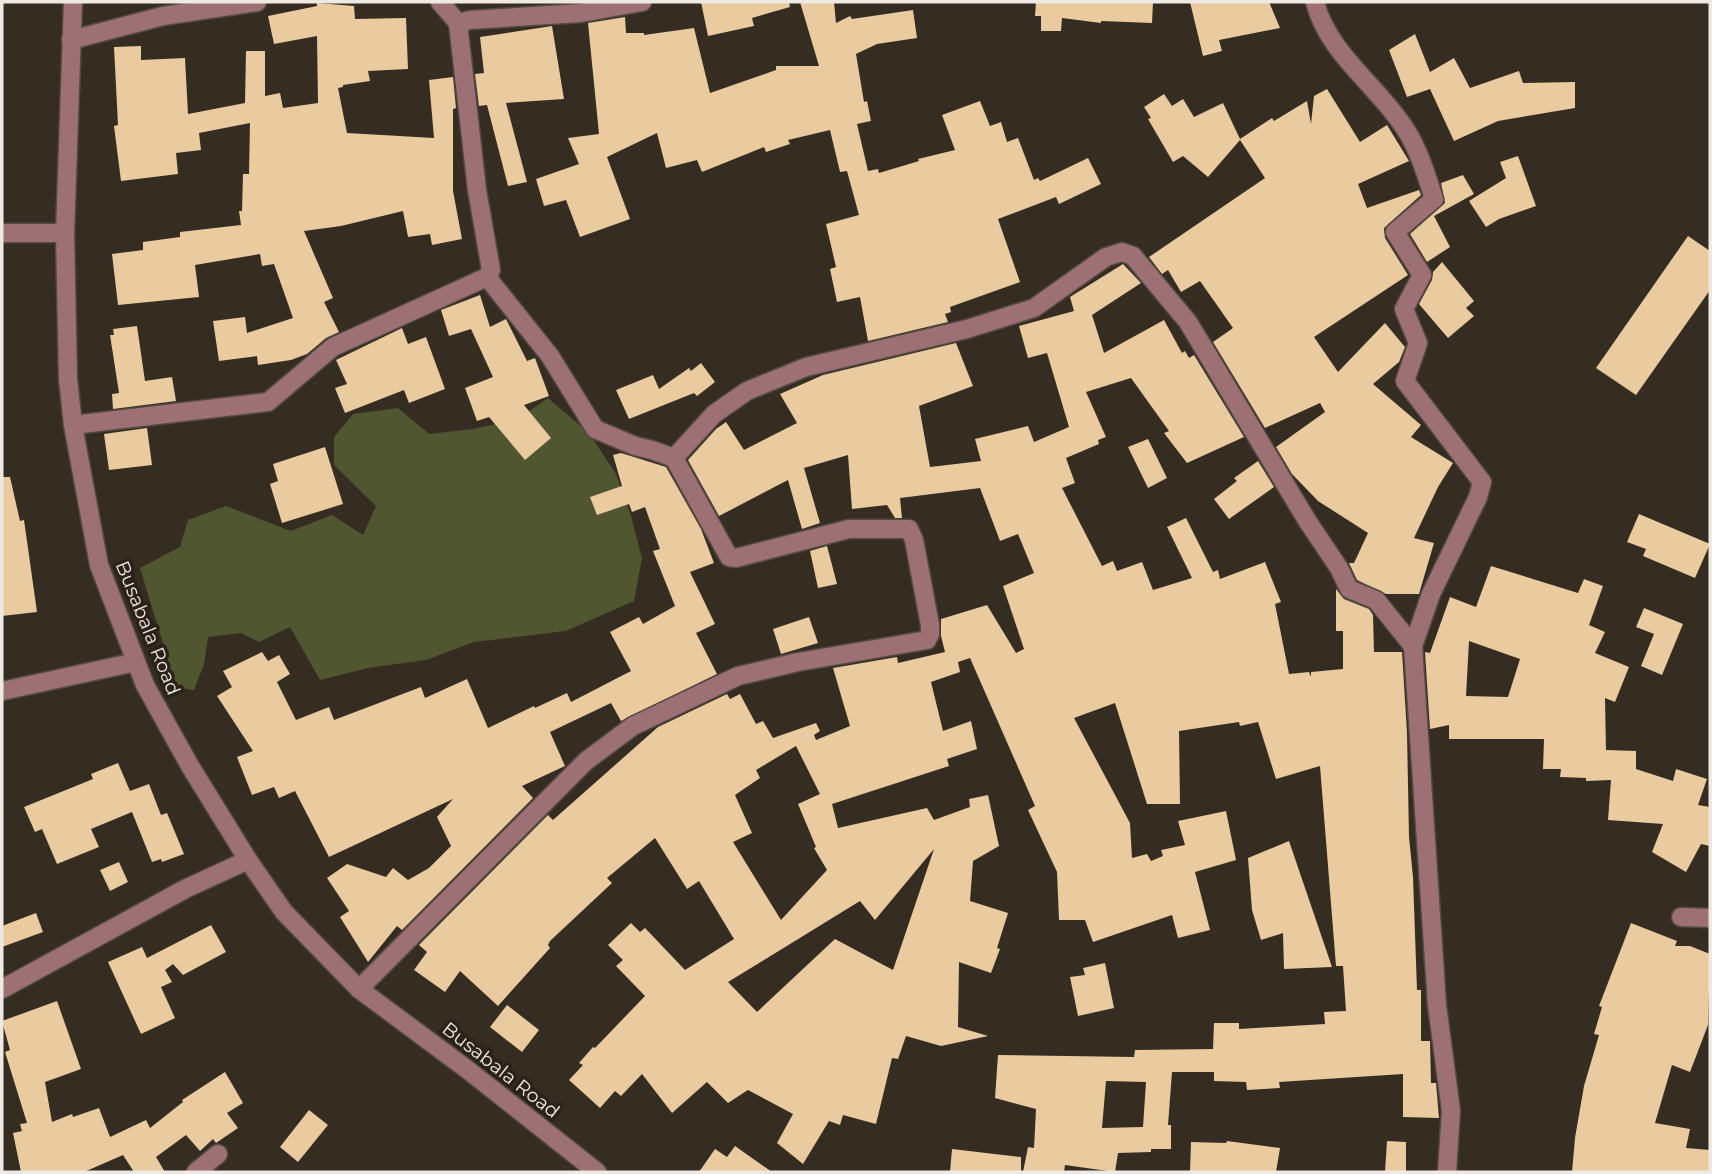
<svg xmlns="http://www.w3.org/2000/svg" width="1712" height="1174" viewBox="0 0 1712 1174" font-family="Montserrat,sans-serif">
<rect width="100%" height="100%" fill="#352c22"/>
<path fill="#50562f" d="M548 398 589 433 616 474 631 516 642 558 634 601 566 631 474 642 426 660 368 668 320 680 290 627 259 642 241 633 208 637 204 664 194 690 171 687 168 660 140 568 180 547 188 520 226 506 291 531 332 515 363 535 376 506 334 465V437L353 414 398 408 429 434 473 429 518 419Z"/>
<g fill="#e9cb9f" fill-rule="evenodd">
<path d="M701 2H789L790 7 752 18 754 26 708 36Z"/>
<path d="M800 2H834L836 23 850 16 852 19 913 10 917 38 877 44 856 54 864 102 867 101 871 121 857 124 868 171 878 169 879 173 919 161 918 159 955 150 942 115 980 101 990 126 1001 122 1007 142 1018 138 1034 180 1038 178 1040 181 1088 158 1101 184 1059 204 1056 197 998 219 1020 282 950 307 951 312 945 314 948 322 868 341 860 297 837 302 830 269 836 267 826 224 859 215 847 171 840 172 830 130 788 140 790 144 766 152 764 147 702 172 697 160 666 168 657 133 607 157 630 219 580 237 566 200 544 206 536 179 579 164 568 138 599 134 588 23 625 17 626 33H644V35L694 28 710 93 776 70V66H819Z"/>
<path d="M1036 2H1153L1152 23 1101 21V23L1062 18 1061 31H1041V16H1035Z"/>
<path d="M1190 2H1269L1280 28 1219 40 1222 51 1203 56Z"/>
<path d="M317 3 354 6 355 19 406 18 408 69 368 71 370 81 343 85V87L338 88 347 133 434 138 429 80 453 77 456 108 453 109V191L462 239 432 245 430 234 408 237 403 211 341 226 304 231 333 298 324 302 339 332 326 338 307 354 291 360 258 365 257 356 219 361 213 321 245 317 247 333 293 318 274 264 262 266 260 254 195 265 199 297 118 305 112 254 143 250V242L180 237V232L241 225 239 211H242L243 174H249L250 123 199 133 201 150 176 153 178 174 121 181 114 126 118 125 114 47 141 46V60L185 58 188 114 245 103 246 51H265V96L280 93 283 108 318 103 317 36 274 44 268 16 317 6Z"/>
<path d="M552 26 564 99 506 103 527 182 508 186 487 105 479 106 475 74 484 73 480 37Z"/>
<path d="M1415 34 1430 72 1454 58 1470 88 1519 71 1523 83 1575 82V108L1498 121 1454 141 1430 89 1407 97 1389 50Z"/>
<path d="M1327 89 1360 142 1387 125 1409 161 1358 184 1367 208 1419 190 1421 195 1384 228 1385 238 1408 275 1314 337 1338 372 1385 323 1405 347 1399 362 1373 384 1421 425 1411 437 1453 463 1438 487 1414 538 1434 543 1419 594H1386L1357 580 1349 563H1354L1368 533 1318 501 1292 474 1276 447 1325 412 1320 403 1265 428 1213 342 1233 328 1200 281 1181 292 1168 270 1162 274 1149 257 1265 178 1240 140 1208 177 1183 156 1173 162 1148 119 1151 118 1144 107 1164 94 1172 106 1183 99 1194 117 1223 103 1240 139 1272 118 1274 121 1307 101 1311 124 1314 96Z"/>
<path d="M1518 156 1536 206 1499 219 1486 227 1469 201 1506 178 1500 162Z"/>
<path d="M1463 175 1474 194 1434 216 1450 247 1427 262 1410 234 1445 203 1441 183Z"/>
<path d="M1688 236 1710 251V290L1636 395 1596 368Z"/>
<path d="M1442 262 1474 301 1466 308 1474 316 1448 338 1419 304 1432 280 1433 272Z"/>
<path d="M1123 264 1141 283 1092 315 1104 353 1164 320 1182 353 1185 351 1189 358 1194 355 1244 437 1187 463 1164 433 1169 431 1131 378 1086 392 1106 437 1098 440 1099 444 1066 458 1075 483 1062 488 1102 566 1113 561 1117 571 1142 562 1153 590 1192 578 1167 527 1186 518 1213 572 1218 570 1220 579 1265 562 1281 602 1275 604 1289 674 1309 672 1311 677V672L1343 669V631H1336V589L1344 599 1369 609 1373 615 1374 652H1402L1407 733 1409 837 1413 877 1417 990H1421V1041H1430L1431 1083H1436L1439 1118 1403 1117V1074L1279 1082 1280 1088 1247 1090 1246 1082 1214 1081V1072H1172L1168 1125H1171V1149H1151V1152L1118 1153 1115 1172 1065 1165 1064 1172H1023L1028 1147 1034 1148 1036 1109 995 1098 998 1055 1134 1057 1135 1050 1213 1049 1214 1023H1239V1029L1325 1024 1324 1012 1346 1011 1343 966H1336L1320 766 1276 779 1258 722 1240 726 1239 722 1179 731 1180 804H1147L1115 703 1074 718 1130 823 1132 858 1147 854 1151 861 1163 856 1161 850 1185 845 1178 821 1226 811 1236 860 1195 872 1210 930 1178 938 1172 915 1093 942 1085 920H1059L1057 872 1028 810 1035 806 970 658 958 662 960 672 931 682 943 731 971 721 977 749 947 759 949 766 832 804 838 828 927 808 934 820 970 807 969 799 988 795 999 846 973 861 970 901 1008 913 997 948 1000 949 991 973 959 962 958 1027 988 1036 941 1046 906 1036 898 1059 892 1058 876 1124 843 1115 840 1125 829 1121 803 1164 777 1143 793 1114 748 1090 728 1103 707 1082 672 1113 642 1074 621 1096 615 1091 600 1108 569 1080 583 1065 579 1063 593 1047 595 1048 645 996 616 966 623 960 608 945 631 923 640 932 645 928 685 970 734 939 699 881 687 889 655 838 607 878 612 883 550 941 548 945 550 948 498 1006 460 971 445 992 414 970 427 952 419 945 548 815 553 820 658 727 727 694 730 699 740 694 756 724 763 721 773 738 816 723 820 731 814 735 816 740 850 726 833 668 897 657 898 663 945 652 941 636V619L987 605 1016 653 1024 649 1003 586 1034 573 1018 534 1000 541 980 488 900 498 902 518H895L887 505 852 509 848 455 804 468 820 523 802 529 788 480 719 516 688 460 716 429 726 422 744 450 797 423 780 394 823 375 956 343 973 386 919 406 930 467 981 461 975 439 1028 426 1034 442 1069 427 1047 353 1028 358 1019 326 1074 311 1070 297ZM796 746 820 794 798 804 816 847 814 848 827 870 781 920 733 842 752 833 735 795 760 778 756 770ZM934 849 893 970 835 939 757 1012 728 982 860 901 875 920ZM1106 1081 1146 1082 1143 1127 1102 1128Z"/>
<path d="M480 295 490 327 506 319 527 361 535 358 549 396 524 405 551 438 525 460 489 417 477 421 465 388 493 377 471 329 449 336 441 310Z"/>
<path d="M137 326 145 381 172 377 176 401 113 409 112 394 119 393 110 335H114L113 329Z"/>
<path d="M402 328 408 344 426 337 445 389 409 403 404 390 345 413 335 388 347 384 336 360Z"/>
<path d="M701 363 715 382 697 396 694 393 629 419 616 390 653 375 659 389 689 368 691 371Z"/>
<path d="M147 428 152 465 109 470 104 434Z"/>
<path d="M1148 439 1167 478 1148 488 1128 447Z"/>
<path d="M325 447 343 504 282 523 270 484 278 481 273 464Z"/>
<path d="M621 453 666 467 701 529 714 563 690 572 715 624 696 633 717 674 621 721 611 703 550 732 565 766 522 786 533 798 402 930 397 926 368 962 340 917 349 911 327 878 347 864 386 877 393 868 408 880 429 868 451 846 437 817 453 799 329 857 295 791 279 798 274 787 252 795 237 757 253 751 217 696 232 687 223 671 262 652 268 661 279 655 290 674 277 682 296 720 329 707 334 720 421 687 425 698 467 679 488 728 534 706 535 708 567 693 571 702 631 671 610 632 639 617 643 624 675 606 653 551 660 549 645 507 632 512 629 504 597 515 590 497 622 486 613 455Z"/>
<path d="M1258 461 1274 487 1229 519 1214 499 1237 481 1234 478Z"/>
<path d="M2 477H10L20 521 24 520 37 612 2 616Z"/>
<path d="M1639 514 1710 544 1695 578 1643 556 1646 549 1627 542Z"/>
<path d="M827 546 837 584 818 588 810 551Z"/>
<path d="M1491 566 1578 593 1584 579 1603 586 1589 625 1605 632 1595 653 1629 667 1615 702 1605 698 1606 750 1636 751V769L1673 781 1676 769 1707 779 1698 805 1710 807V846L1701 844 1686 872 1652 852 1663 824 1608 820 1611 780 1586 781V778L1560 777 1561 769H1543L1544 739H1449V725L1430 729 1425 652 1430 653 1450 597 1476 607ZM1469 641 1520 659 1508 697 1466 696Z"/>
<path d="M1644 608 1683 624 1662 675 1641 666 1654 634 1636 627Z"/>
<path d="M809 617 818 643 781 654 773 629Z"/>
<path d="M118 763 130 791 149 784 161 815 167 813 184 854 162 862 161 859 152 862 132 812 91 829 99 847 57 864 42 829 35 832 24 807 93 779 91 774Z"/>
<path d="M1289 841 1332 967 1284 969 1283 933 1261 940 1252 910 1248 858Z"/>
<path d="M119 862 128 882 110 891 100 870Z"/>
<path d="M36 913 43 932 2 947V926Z"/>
<path d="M1631 923 1677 941 1675 946H1690L1710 954 1708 1025 1690 1072 1672 1065 1655 1123 1690 1129 1686 1148 1710 1150V1172H1572L1575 1138 1584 1086 1599 1035 1594 1034 1602 1007 1599 1006Z"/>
<path d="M211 925 226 952 183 975 173 964 165 970 172 982 161 987 175 1018 141 1034 108 962 142 947 147 958Z"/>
<path d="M1105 963 1114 1008 1078 1016 1070 977 1085 975 1083 968Z"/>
<path d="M57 1001 81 1069 45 1082 52 1122 72 1114 73 1117 99 1108 110 1137 146 1120 150 1128 183 1102 182 1100 225 1072 243 1103 227 1113 238 1128 216 1143 213 1139 200 1151 186 1135 156 1157 165 1172H134L123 1155 84 1172H21L13 1133 22 1131 20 1124 27 1123 5 1052 10 1050 2 1021Z"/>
<path d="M507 1005 539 1030 522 1052 490 1027Z"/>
<path d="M309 1110 328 1125 298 1162 280 1147Z"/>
<path d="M1227 1141 1280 1148 1276 1172H1190L1191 1142 1226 1143Z"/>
<path d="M1387 1141 1406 1142V1172H1385Z"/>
<path d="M735 1146 772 1172H699L715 1149 727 1157Z"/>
<path d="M952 1149 1021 1157V1172H950Z"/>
</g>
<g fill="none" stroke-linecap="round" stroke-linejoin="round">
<g stroke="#534a41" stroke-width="21">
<g id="minor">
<path d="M73 2 65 233 68 379 73 425 99 565 145 685 190 766 248 860 284 912 359 989 468 1070 597 1172"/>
<path d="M440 2 458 23 470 20 581 13 642 2"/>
<path d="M1315 2C1327 50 1371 81 1399 120 1417 143 1425 171 1434 199L1395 232 1422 275 1404 309 1418 343 1405 381 1482 482 1478 497 1431 594 1413 646 1437 1005 1451 1111 1447 1172"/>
<path d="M458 23 477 190 491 270 487 277 550 356 595 429 635 446 652 450 674 458 714 414 747 391 806 367 967 329 1034 308 1106 257 1122 252 1133 256 1188 322 1308 522 1339 568 1349 589 1376 600 1413 646"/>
<path d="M71 40 163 16 257 2"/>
<path d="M2 233H65"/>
<path d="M73 425 268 402 333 347 487 277"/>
<path d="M2 691 136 662"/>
<path d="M1681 917 1710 918"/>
<path d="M2 989 185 889 248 860"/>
<path d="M359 989 586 761 633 726 738 676 798 662 927 640 930 634V625L914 540 909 529H849L736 558 729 557 674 458"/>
<path d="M196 1172 218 1154"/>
</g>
</g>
<use href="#minor" stroke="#9c7074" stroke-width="18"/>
</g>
<g text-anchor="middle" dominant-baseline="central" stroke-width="7" stroke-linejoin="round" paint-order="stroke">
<g font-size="19" fill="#efe9e3" stroke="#2b2219">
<text transform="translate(148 628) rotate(68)">Busabala Road</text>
<text transform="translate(501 1070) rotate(38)">Busabala Road</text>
</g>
</g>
<rect width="1712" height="1174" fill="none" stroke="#efe9e3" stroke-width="7"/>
</svg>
